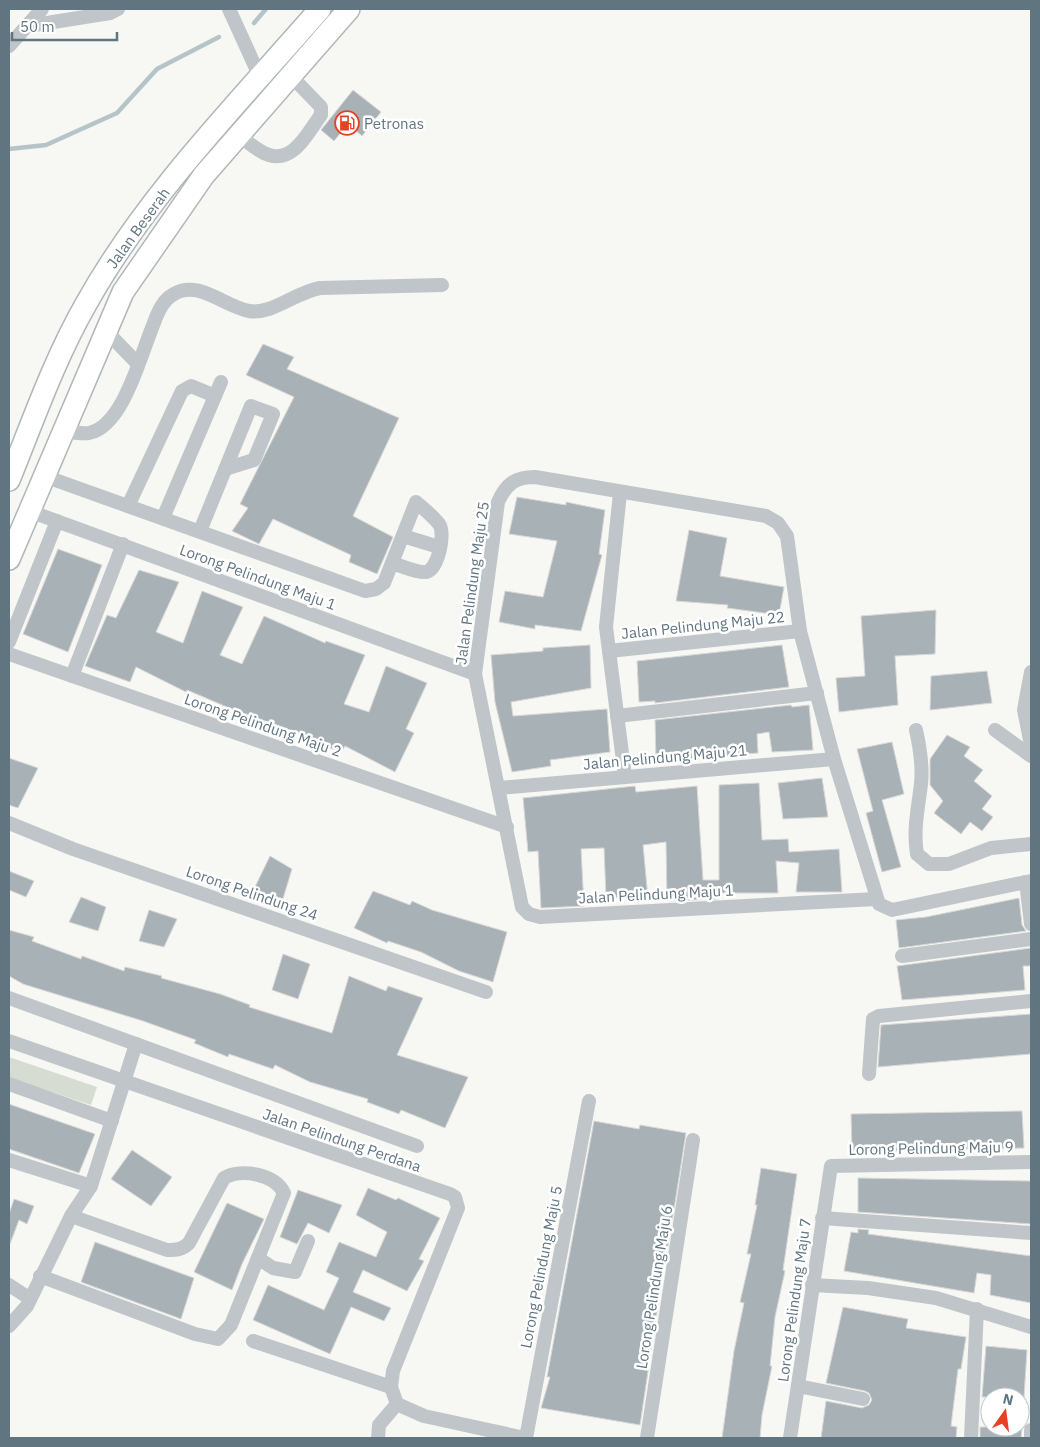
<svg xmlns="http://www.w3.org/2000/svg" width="1040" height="1447" viewBox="0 0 1040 1447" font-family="'IBM Plex Sans',sans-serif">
<rect width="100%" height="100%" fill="#f7f7f4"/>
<path fill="#d7dcd3" d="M9 1057 97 1087 91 1105 9 1078Z"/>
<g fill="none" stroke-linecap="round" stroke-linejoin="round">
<g stroke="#b5c5c7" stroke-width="4.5">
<path d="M254 23 266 9"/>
<path d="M9 149 46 145 117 113 157 69 219 37"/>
</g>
</g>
<g fill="#a7b1b6" stroke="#d9d8d6">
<path d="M353 90 381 112 362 136 348 124 334 141 321 130Z"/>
<path d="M263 344 294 357 287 369 399 418 353 516 393 537 377 574 349 562 351 555 273 519 259 544 232 531 248 508 240 504 294 397 246 375Z"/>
<path d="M517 497 566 505V502L605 510 599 554 602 555 581 631 535 625V629L499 622 505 591 543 597 557 541 509 534Z"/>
<path d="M689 530 727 538 720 576 784 587 779 615 727 608 728 605 676 601Z"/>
<path d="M58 549 102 565 68 652 23 634Z"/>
<path d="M139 570 179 582 156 632 183 643 202 591 243 607 220 655 242 664 264 616 325 643 326 641 365 655 344 704 369 712 386 666 427 683 406 729 414 733 395 772 345 746 341 753 296 732 234 710 187 690 186 692 136 667 130 682 85 666 107 615 116 618Z"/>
<path d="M936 610 935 654 895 656 898 705 839 712 836 678 865 676 861 616Z"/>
<path d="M590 645 591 688 511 702 513 716 607 709 610 752 550 760 551 766 512 772 495 702 491 655 543 651V648Z"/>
<path d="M782 645 789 687 655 703V701L639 702 637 661Z"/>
<path d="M987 671 992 703 930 710 931 676Z"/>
<path d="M791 705 792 707 809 705 813 750 772 752 769 732 757 734 758 753 656 761 655 720Z"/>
<path d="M947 735 970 747 964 756 983 770 974 781 992 796 982 809 993 817 982 831 970 822 961 834 934 813 943 801 930 785V759Z"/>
<path d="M892 742 904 794 882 800 901 867 882 872 866 813 873 811 857 749Z"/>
<path d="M9 758 38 768 18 808 9 805Z"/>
<path d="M822 778 828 817 783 819 778 783Z"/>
<path d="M759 783 762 840 788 839 789 852 839 849 842 892H796L799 863 776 861 778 893H718V899L667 901 666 842 643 845 648 898 606 897 604 848 581 849 584 906 541 908 538 851 528 852 523 798 635 786 636 792 697 786 703 880H719V785Z"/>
<path d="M270 856 292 869 281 905 252 893Z"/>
<path d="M9 871 34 881 26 897 9 890Z"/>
<path d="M373 891 410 905 412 901 432 910 507 932 493 982 459 971 421 952 388 941 387 943 354 928Z"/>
<path d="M81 897 106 907 98 931 69 922Z"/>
<path d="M1019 898 1022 925 1026 931 899 948 896 920 926 917Z"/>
<path d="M149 910 177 919 164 947 139 941Z"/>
<path d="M9 930 34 937 32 941 81 959 82 956 124 971 125 967 162 976 161 978 220 994 250 1005 249 1007 332 1033 349 976 386 991 388 986 423 998 397 1055 468 1077 445 1128 401 1110 399 1114 367 1102 368 1099 310 1082 275 1065 273 1069 229 1054 228 1057 194 1043 196 1040 143 1021 23 984 9 976Z"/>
<path d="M1031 948V966H1023L1025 990 902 1000 897 966Z"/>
<path d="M283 954 310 964 298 999 272 990Z"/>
<path d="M1031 1014V1054L878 1067 881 1025Z"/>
<path d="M9 1104 95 1134 79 1173 9 1149Z"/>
<path d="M1022 1111 1024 1148 852 1152 851 1114Z"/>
<path d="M594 1121 639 1129 640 1125 686 1133 669 1241 657 1298H659L640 1425 541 1408 550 1377H547Z"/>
<path d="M132 1150 172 1177 151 1206 111 1179Z"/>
<path d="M761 1168 797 1174 783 1270 785 1271 775 1317 770 1366H772L762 1415 760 1438H722L734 1351 744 1303 740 1302 751 1254H747L757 1205H755Z"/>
<path d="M858 1178 1031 1181V1224L858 1212Z"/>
<path d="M368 1188 396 1200 398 1198 440 1218 419 1259 424 1261 407 1291 363 1270 353 1292 391 1308 384 1321 351 1307 330 1354 253 1320 268 1285 324 1310 339 1278 326 1272 339 1242 376 1257 387 1232 356 1215Z"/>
<path d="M298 1190 342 1205 329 1233 308 1223 297 1244 280 1237Z"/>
<path d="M14 1199 34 1206 27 1224 19 1220 10 1244 9 1214Z"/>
<path d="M227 1203 264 1219 242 1264 232 1290 194 1272Z"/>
<path d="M858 1229 869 1230 868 1234 1031 1256V1303L990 1295 991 1275 977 1273 974 1293 844 1271 851 1232 858 1233Z"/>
<path d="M95 1242 194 1278 181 1319 81 1282Z"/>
<path d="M843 1307 908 1319 906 1328 966 1337 961 1369H958L951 1426 957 1427 956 1438H821L826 1401 862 1408 869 1405 872 1400 869 1393 865 1391 826 1383Z"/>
<path d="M986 1346 1027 1350 1024 1397H982Z"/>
<path d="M980 1427H1022L1021 1438H980Z"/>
</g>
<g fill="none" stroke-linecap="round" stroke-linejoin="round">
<g stroke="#b0b6b9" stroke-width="24">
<g id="highway">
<path d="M9 480C33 421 54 360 86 304 146 196 239 102 320 9"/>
<path d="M9 559 123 292 204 175 349 9"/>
</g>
</g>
<g stroke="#bfc5c8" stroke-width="14">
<path d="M229 9 260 77"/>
<path d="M28 26 110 13 118 9"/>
<path d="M9 46 42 9"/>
<path d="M239 136C248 142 259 152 269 155 294 163 308 132 321 115V107L291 76"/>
<path d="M105 330 138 364"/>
<path d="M63 431C71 432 81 434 89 433 123 426 140 357 152 328 157 315 161 301 174 294 198 279 225 307 249 311 272 315 296 292 320 288L442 285"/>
<path d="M44 476 365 591 376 589 384 583 416 502C424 509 433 516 439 524 446 533 438 570 426 572 416 573 402 566 392 563"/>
<path d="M620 493 606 627 625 777"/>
<path d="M128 506 182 391 191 386 215 396"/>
<path d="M29 511 475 674"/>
<path d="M163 518 221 382"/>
<path d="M200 531 251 406 273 414 254 460 225 469"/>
<path d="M403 536 439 547"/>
<path d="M9 642 57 521"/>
<path d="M609 651 800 631"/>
<path d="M9 654 507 827"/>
<path d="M1031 672 1024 710 1031 745"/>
<path d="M72 676 123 544"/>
<path d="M617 716 817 693"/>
<path d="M916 730C920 748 923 766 921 784 918 809 913 830 917 854L929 864H949L991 848 1031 844"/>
<path d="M995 730 1031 756"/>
<path d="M499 788 834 759"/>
<path d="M9 823 73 849 486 992"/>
<path d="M1026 882 1031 924"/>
<path d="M876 899 540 917 529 914 522 907 475 674 498 502C506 484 515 477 535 477L766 516 778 523 787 536 800 631 834 759 879 904 892 910 1031 881"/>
<path d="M902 956 1031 939"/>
<path d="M9 998 417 1146"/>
<path d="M9 1041 450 1194 455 1197 458 1208 393 1371 391 1387 397 1404"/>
<path d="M869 1074 873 1019 879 1016 1031 1001"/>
<path d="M9 1084 112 1121"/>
<path d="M9 1160 91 1186"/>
<path d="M822 1218 1031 1233"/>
<path d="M258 1258 273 1268 295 1272 308 1241"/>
<path d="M40 1276 195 1334 218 1339 231 1325 284 1193C275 1174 241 1168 224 1178L189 1243C182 1250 176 1250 167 1250L71 1216"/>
<path d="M9 1285 29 1298"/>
<path d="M812 1285 868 1288 936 1298 1031 1327"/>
<path d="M9 1326 27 1306 71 1216 91 1186 136 1044"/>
<path d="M253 1341 391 1387"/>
<path d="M798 1386 863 1399"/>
<path d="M397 1404 424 1416 525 1438"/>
<path d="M378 1438 379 1425 397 1404"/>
<path d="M526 1438 589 1101"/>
<path d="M647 1438 693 1140"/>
<path d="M790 1438 831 1166 1031 1162"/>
<path d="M971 1438 977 1309"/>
<path d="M1031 1438V1430"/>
</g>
<use href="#highway" stroke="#fff" stroke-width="21"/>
</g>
<defs>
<g id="fuel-ring" transform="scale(1.25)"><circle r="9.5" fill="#fff" stroke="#e93f22" stroke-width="1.5"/><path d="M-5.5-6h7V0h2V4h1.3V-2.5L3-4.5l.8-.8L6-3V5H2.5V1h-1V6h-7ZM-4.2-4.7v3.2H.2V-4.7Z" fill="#e93f22"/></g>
</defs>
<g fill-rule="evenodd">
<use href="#fuel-ring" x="347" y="123"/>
</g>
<g text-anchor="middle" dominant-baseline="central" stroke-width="5" stroke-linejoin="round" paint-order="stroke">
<g font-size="15" fill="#617580" stroke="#fff" text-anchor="start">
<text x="364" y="123">Petronas</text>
</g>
<g font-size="15" fill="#617580" stroke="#fff">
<text transform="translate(138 228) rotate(-54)">Jalan Beserah</text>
<text transform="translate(258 577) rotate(20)">Lorong Pelindung Maju 1</text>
<text transform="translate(472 583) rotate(-82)">Jalan Pelindung Maju 25</text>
<text transform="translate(703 625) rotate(-6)">Jalan Pelindung Maju 22</text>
<text transform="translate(263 725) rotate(19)">Lorong Pelindung Maju 2</text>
<text transform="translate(665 757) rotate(-5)">Jalan Pelindung Maju 21</text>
<text transform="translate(252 893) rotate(19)">Lorong Pelindung 24</text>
<text transform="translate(656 894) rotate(-3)">Jalan Pelindung Maju 1</text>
<text transform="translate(342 1140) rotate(19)">Jalan Pelindung Perdana</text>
<text transform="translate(931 1148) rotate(-1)">Lorong Pelindung Maju 9</text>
<text transform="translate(541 1267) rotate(-79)">Lorong Pelindung Maju 5</text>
<text transform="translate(654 1287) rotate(-81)">Lorong Pelindung Maju 6</text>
<text transform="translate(794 1300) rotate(-82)">Lorong Pelindung Maju 7</text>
</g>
</g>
<rect width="1040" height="1447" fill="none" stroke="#617580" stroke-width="20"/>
<g transform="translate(1005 1412) rotate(14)"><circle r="24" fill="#ffffff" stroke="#c0c8cc"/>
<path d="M0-4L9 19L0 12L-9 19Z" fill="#e93f22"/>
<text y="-8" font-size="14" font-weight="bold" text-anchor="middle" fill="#617580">N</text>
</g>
<path d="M12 32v8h105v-8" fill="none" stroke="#617580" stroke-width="2.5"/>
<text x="20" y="32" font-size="15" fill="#617580" stroke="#ffffff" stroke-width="4" paint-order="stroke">50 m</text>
</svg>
